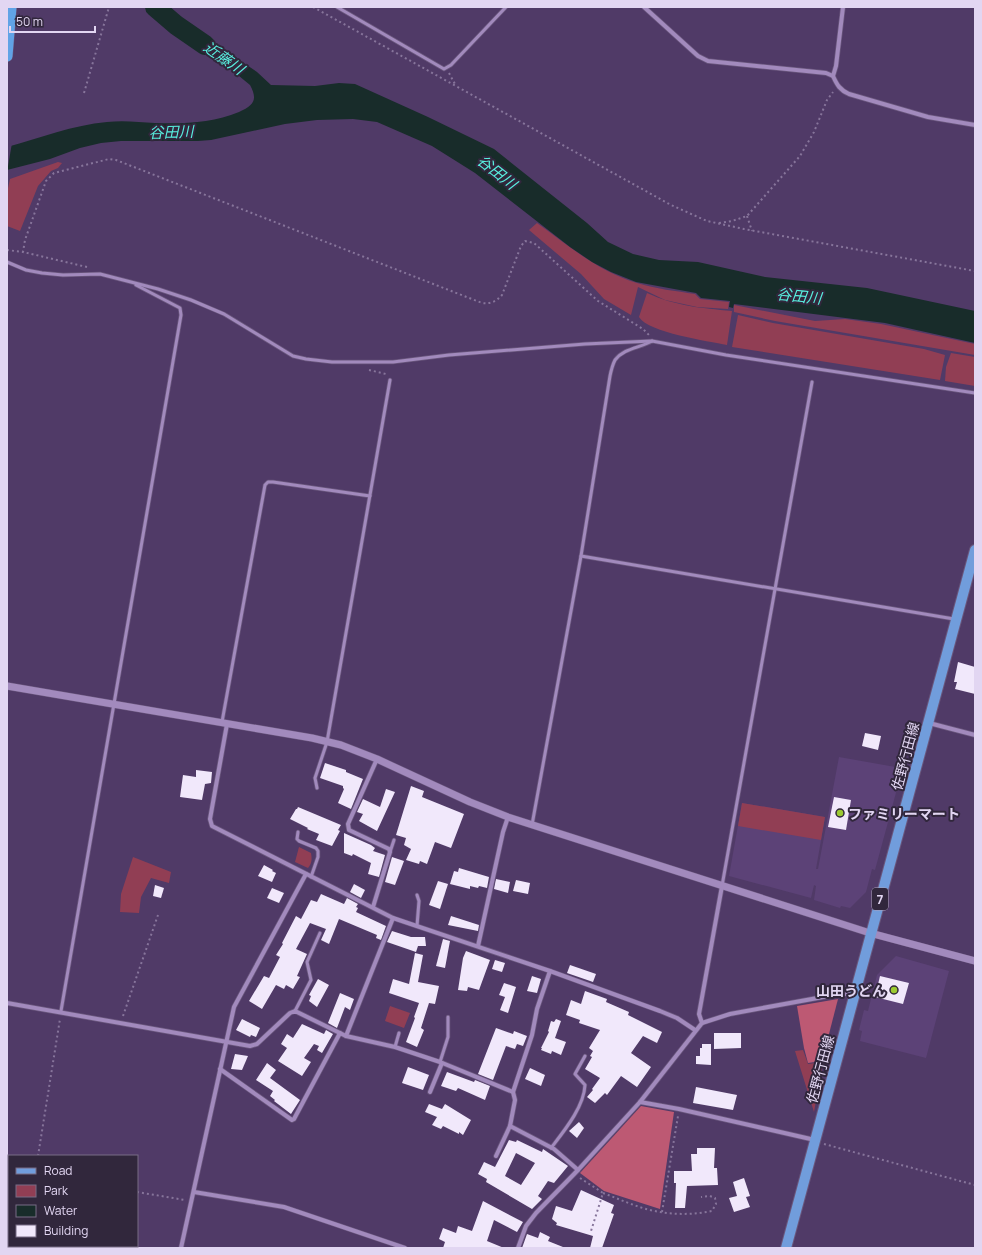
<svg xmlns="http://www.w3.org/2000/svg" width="982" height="1255" viewBox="0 0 982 1255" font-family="Manrope,'Noto Sans JP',sans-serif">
<rect width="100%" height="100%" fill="#503a67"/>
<g fill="#5c4277">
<path d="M839 757 901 768 895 788 897 789 875 870 872 869 866 892 850 908 841 906 840 908 814 900 816 886 814 885 811 898 729 876 742 803 825 817 816 869H818Z"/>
<path d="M896 956 949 971 926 1058 860 1041 862 1031 859 1030 864 1010 868 1011 877 975Z"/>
</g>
<g fill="#913e54">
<path d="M58 162 62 163 58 168 51 171 38 186 20 231 7 226V193L10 179Z"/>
<path d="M537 223C569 246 599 272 637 283 656 289 676 291 695 294L700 299 729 302 728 309 697 307 665 300 638 287 631 315 604 299 581 274 529 230Z"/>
<path d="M647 293C676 306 700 308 732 311L727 345C708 341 649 333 639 317Z"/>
<path d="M734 305 815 321 845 319 881 324 975 344V355L775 321 734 312Z"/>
<path d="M738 315 773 323 924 349 945 355 940 380 732 347Z"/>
<path d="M951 353 975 357V386L945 381 946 367Z"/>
<path d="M742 803 825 817 821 840 738 826Z"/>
<path d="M299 847 311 853C312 859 312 863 308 868L295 862Z"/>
<path d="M133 857 171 872 169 883 151 878 141 897 139 913 120 912 121 894Z"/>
<path d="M390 1006 410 1013 404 1028 385 1021Z"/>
<path d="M803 1050 808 1064 823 1062 814 1112 795 1051Z"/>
</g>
<g fill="#bd5973">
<path d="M838 999 822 1061 808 1063 804 1048 797 1006Z"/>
<path d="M641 1106 674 1112 660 1209 604 1191 580 1173Z"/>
</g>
<path fill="#182c2a" d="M182 29 229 53 257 72 271 85 315 86 339 83 355 84 428 117 494 149 587 223 608 242 633 254 659 260 698 262 765 277 867 288 975 311V343L885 323 734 304 733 308 729 307 730 301 701 298 696 293 636 282 611 272 592 262 570 247 475 173 432 146 377 122 353 119 317 120 285 124 211 140 198 141H121L101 143 80 148 50 159 7 170V147C40 138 73 125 107 122 123 120 139 122 155 123 184 124 213 123 239 112 254 105 258 100 250 85Z"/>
<path fill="#503a67" d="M12 143 7 172V145Z"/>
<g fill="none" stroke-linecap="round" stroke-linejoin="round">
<path stroke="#182c2a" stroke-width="20" d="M155 7 176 25 205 45"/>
</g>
<g fill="#f1e8fb" fill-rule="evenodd">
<path d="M958 662 975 667V694L955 689 957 682H954Z"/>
<path d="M865 733 881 736 878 750 862 746Z"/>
<path d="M325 763 346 770V772L363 779 351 809 338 803 344 789 343 788V786L320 778Z"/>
<path d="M196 770 212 772 211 783 205 784 202 800 180 797 183 775 196 777Z"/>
<path d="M411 786 424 791 422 797 464 814 451 848 435 842 427 864 420 861 419 864 406 860 411 849 404 845 406 838 396 835Z"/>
<path d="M386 789 395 792 377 831 359 821 363 814 357 812 363 799 380 807Z"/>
<path d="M834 797 851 800 846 830 828 827Z"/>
<path d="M298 807 341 825 338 830 340 831 332 846 316 840 319 834 307 829 308 828 290 819 296 809H297Z"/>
<path d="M344 833 371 845 375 848 373 851 385 855 379 877 368 874 371 863 353 854 352 856 344 853Z"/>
<path d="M392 857 404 861 395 885 385 882Z"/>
<path d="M264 865 273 870 272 871 276 873 272 882 258 876Z"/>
<path d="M459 868 489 877 487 888 479 886 478 888 470 886V889L450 884 454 871 458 872Z"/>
<path d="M496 879 510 882 508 893 494 889Z"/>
<path d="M516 880 530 883 528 894 513 891Z"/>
<path d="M438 881 448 884 440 909 429 905Z"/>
<path d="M354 884 365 890 361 898 350 892Z"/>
<path d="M155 885 164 888 161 898 153 896Z"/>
<path d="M272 888 284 893 279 903 267 898Z"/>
<path d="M321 894 344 904 347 898 358 904 356 907 358 908 356 912 386 926 381 940 376 938 377 935 339 919 329 944 321 940 326 929 310 923 296 949 307 954 297 976 300 977 293 989 286 985 284 989 276 985 262 1009 249 1001 264 976 269 978 280 957 276 955 283 944 282 943 296 916 301 919 311 900 317 902Z"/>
<path d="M451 916 479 925 478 931 448 925Z"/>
<path d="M392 931 411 937H425L426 946H418L416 952 387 942Z"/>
<path d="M443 939 450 941 445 968 436 966Z"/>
<path d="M466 951 490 960 479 990 468 987 467 991 458 990 463 958Z"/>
<path d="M415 953 423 955 418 982 439 986 435 1004 429 1003 421 1028 424 1030 417 1047 406 1042 415 1018 414 1017 419 1003 389 993 393 979 409 984Z"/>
<path d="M495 960 505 963 502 972 492 969Z"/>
<path d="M570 965 596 974 593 982 567 973Z"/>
<path d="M532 976 541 979 537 993 527 991Z"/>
<path d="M880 976 909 983 903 1004 875 997Z"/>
<path d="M318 979 329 985 317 1007 309 1001 311 996 309 995Z"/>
<path d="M504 983 516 987 508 1013 500 1010 505 997 499 995Z"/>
<path d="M585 991 607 999 606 1002 629 1012 628 1015 662 1032 657 1043 643 1036 631 1053 651 1067 637 1087 621 1076 607 1095 605 1093 595 1103 587 1097 593 1090 592 1089 600 1078 585 1069 592 1057 590 1056 593 1051 589 1048 600 1030 579 1023 580 1020 566 1015 571 1000 581 1004Z"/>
<path d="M340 993 354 999 350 1010 345 1007 337 1028 328 1023Z"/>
<path d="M242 1019 260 1028 256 1037 251 1035 250 1037 236 1030Z"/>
<path d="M556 1019 561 1021 555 1038 566 1042 561 1055 552 1051 551 1054 541 1050 542 1048H541L549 1032 548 1031 551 1021 554 1022Z"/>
<path d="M302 1024 324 1034 326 1030 333 1034 322 1053 317 1050 319 1046 314 1044 304 1058 311 1062 302 1076 278 1061 287 1048 281 1044 287 1034 293 1038Z"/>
<path d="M496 1028 513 1034 514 1031 527 1036 523 1046 517 1044 515 1049 506 1046 493 1080 478 1074Z"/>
<path d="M714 1033H741V1048L714 1049Z"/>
<path d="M702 1044H711V1065L696 1064V1056H700V1048H702Z"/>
<path d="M235 1054 248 1056 242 1070 231 1069Z"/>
<path d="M267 1063 276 1070 270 1078 300 1100 291 1114 274 1101 275 1100 270 1096 273 1091 256 1080Z"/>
<path d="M408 1067 429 1075 423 1090 402 1083Z"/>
<path d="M530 1068 545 1075 541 1086 525 1079Z"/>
<path d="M447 1072 474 1082 475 1080 490 1086 485 1100 458 1088 456 1091 441 1086Z"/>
<path d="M696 1087 737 1095 733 1110 693 1103Z"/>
<path d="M429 1104 442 1109 445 1104 471 1120 463 1135 459 1132V1134L443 1126 441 1129 432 1125 437 1117 425 1112Z"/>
<path d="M579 1122 584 1128 577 1138 569 1131Z"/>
<path d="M509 1140 516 1142 517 1140 542 1152 543 1149 568 1166 554 1183 548 1181 538 1196 542 1199 532 1209 486 1182 487 1179 478 1174 484 1162 495 1167ZM516 1153 535 1163 521 1185 505 1176Z"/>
<path d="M697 1148H715L714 1168H717L718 1185 687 1186 685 1208H675L676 1183H674V1171H692L691 1154H697Z"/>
<path d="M744 1178 750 1196 746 1197 750 1207 734 1212 729 1198 737 1196 733 1182Z"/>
<path d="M581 1190 614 1205 611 1213 614 1214 602 1248H590L593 1236 556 1225 557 1223 552 1219 556 1206 572 1211Z"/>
<path d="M483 1201 523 1222 517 1232 494 1220 487 1241 504 1248H443L445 1242 439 1239 443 1228 456 1233 458 1226 472 1231Z"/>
<path d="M540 1232 550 1237 548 1241 563 1247V1248H522L527 1234 538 1238Z"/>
</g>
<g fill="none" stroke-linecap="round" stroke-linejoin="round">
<g stroke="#6a577d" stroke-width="4.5">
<g id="service">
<path d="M337 7 444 69 451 65 506 7"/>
<path d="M7 262 26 270 42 273 63 275 100 274 158 289 191 300 224 314 293 356 306 359 332 362H393L449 355 585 344 652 341 726 355 975 393"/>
<path d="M581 556 954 619"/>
<path d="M222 722 265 485 268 482H273L370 496"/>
<path d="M317 788 315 778 327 742 390 380"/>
<path d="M532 825 581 556 610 376C611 371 613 364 615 360 624 348 640 348 652 341"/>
<path d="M298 832 297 839 299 841 316 848 318 851V857L311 877"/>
<path d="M390 852 394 840"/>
<path d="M722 886 812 382"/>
<path d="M417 895 419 901 417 926"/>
<path d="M61 1011 181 315 180 308 136 285"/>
<path d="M295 1011 311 980 307 962 320 933"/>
<path d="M395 1047 399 1033"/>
<path d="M440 1062 448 1037V1017"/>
<path d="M551 1148C564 1131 584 1107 585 1085L575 1074 585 1056"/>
</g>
</g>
<g stroke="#6a577d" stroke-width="5.5">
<g id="minor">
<path d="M644 7 698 56 708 61 826 73 833 76C837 85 840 90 849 94L928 117 975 125"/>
<path d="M833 76 836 66 843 7"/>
<path d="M929 723 975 735"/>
<path d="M227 724 210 819 212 826 393 918 550 971 660 1011 677 1018 695 1030"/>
<path d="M373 907 390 852 389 849 349 830 348 824 377 759"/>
<path d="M478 946 503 832 508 817"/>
<path d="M7 1003 250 1046 257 1044 290 1013 295 1011 346 1036 395 1047 440 1062 513 1092 515 1100 510 1126 554 1149 578 1170"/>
<path d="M702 1023 699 1014 722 886"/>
<path d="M346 1036 393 918"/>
<path d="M220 1069 292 1120 294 1119 340 1033"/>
<path d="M430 1092 442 1063"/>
<path d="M513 1092 532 1035 537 1009 550 971"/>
<path d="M640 1102 679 1109 815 1140"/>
<path d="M496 1156 510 1126"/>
<path d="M194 1192 284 1207 405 1248"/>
<path d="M181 1248 234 1007 306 874"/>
<path d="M518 1248 526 1226 536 1213 578 1170 640 1102 702 1023 730 1014 834 995 854 993"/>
</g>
</g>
<g stroke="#6a577d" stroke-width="8">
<path id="tertiary" d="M7 686 312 738 341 745 377 759 470 802 508 817 870 933 975 961"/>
</g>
<g stroke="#6a577d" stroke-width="12">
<path id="primary" d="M786 1248 975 550"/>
</g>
<g stroke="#6a577d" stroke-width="12">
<path id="trunk" d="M7 56 11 7"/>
</g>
<g stroke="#87759b" stroke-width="2" stroke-dasharray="2 3" stroke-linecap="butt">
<path d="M313 7 671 205 707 221 744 229 975 271"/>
<path d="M449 73 456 86"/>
<path d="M84 93 109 7"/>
<path d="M747 216 752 231"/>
<path d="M719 223 732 221 747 216 800 156 814 132 827 100 833 92"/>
<path d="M7 250 23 252"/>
<path d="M87 267 23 252 25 240 46 181 54 173 109 159 116 160 482 303C490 304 496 302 502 295L521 246 525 241 534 243 598 301 643 329 649 335"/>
<path d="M369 370 386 374"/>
<path d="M123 1016 158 915"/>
<path d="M824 1144 975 1185"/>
<path d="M38 1156 60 1019"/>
<path d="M580 1178 603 1193 591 1231"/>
<path d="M137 1192 185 1200"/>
<path d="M603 1193C619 1199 634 1206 650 1210 671 1215 692 1215 712 1211L716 1204 715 1198 710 1196 701 1197"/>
<path d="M7 1212 9 1208"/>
<path d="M662 1212 678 1116"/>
<path d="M96 1248 98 1246"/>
</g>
<use href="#service" stroke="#a28abd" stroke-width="3"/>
<use href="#minor" stroke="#a28abd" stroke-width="4"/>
<use href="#tertiary" stroke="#a28abd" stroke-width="7"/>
<use href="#primary" stroke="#719ddc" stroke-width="10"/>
<use href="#trunk" stroke="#61a3e6" stroke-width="11"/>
</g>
<g fill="#9cca32" stroke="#31273c" stroke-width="1.5">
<circle cx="840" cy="813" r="4"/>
<circle cx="894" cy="990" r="4"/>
</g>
<g text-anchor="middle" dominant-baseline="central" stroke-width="4" stroke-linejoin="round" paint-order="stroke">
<rect fill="#31273c" stroke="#ada2bb" stroke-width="1" x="872" y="888" width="16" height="22" rx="3"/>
<g font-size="13" font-weight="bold" fill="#e2d6f2">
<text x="880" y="899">7</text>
</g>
<g font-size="14" fill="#e2d6f2" stroke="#31273c">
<text transform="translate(905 756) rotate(-75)">佐野行田線</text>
<text transform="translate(820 1069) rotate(-75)">佐野行田線</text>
</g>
<g font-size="14" font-weight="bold" fill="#e2d6f2" stroke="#31273c" text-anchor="start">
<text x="848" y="813">ファミリーマート</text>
<text x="886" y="990" text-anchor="end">山田うどん</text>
</g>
<g font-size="15" font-style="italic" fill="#58efdf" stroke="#31273c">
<text transform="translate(224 58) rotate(35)">近藤川</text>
<text transform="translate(171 132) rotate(-2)">谷田川</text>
<text transform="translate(497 172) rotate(38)">谷田川</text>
<text transform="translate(799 296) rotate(6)">谷田川</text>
</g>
</g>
<rect width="982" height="1255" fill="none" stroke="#e2d6f2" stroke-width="16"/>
<rect x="8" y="1155" width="130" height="92" fill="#31273c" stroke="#786d85"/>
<rect x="16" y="1168" width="20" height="6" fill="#719ddc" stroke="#786d85"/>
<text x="44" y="1175" font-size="12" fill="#e2d6f2">Road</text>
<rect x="16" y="1185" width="20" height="12" fill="#913e54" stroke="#786d85"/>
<text x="44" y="1195" font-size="12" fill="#e2d6f2">Park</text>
<rect x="16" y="1205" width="20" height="12" fill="#182c2a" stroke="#786d85"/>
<text x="44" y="1215" font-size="12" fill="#e2d6f2">Water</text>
<rect x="16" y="1225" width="20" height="12" fill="#f1e8fb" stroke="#786d85"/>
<text x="44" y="1235" font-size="12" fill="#e2d6f2">Building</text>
<path d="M10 26v6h85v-6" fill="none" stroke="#e2d6f2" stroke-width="2"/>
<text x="16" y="26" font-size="12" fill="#e2d6f2" stroke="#31273c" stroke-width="3" paint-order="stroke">50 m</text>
</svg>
